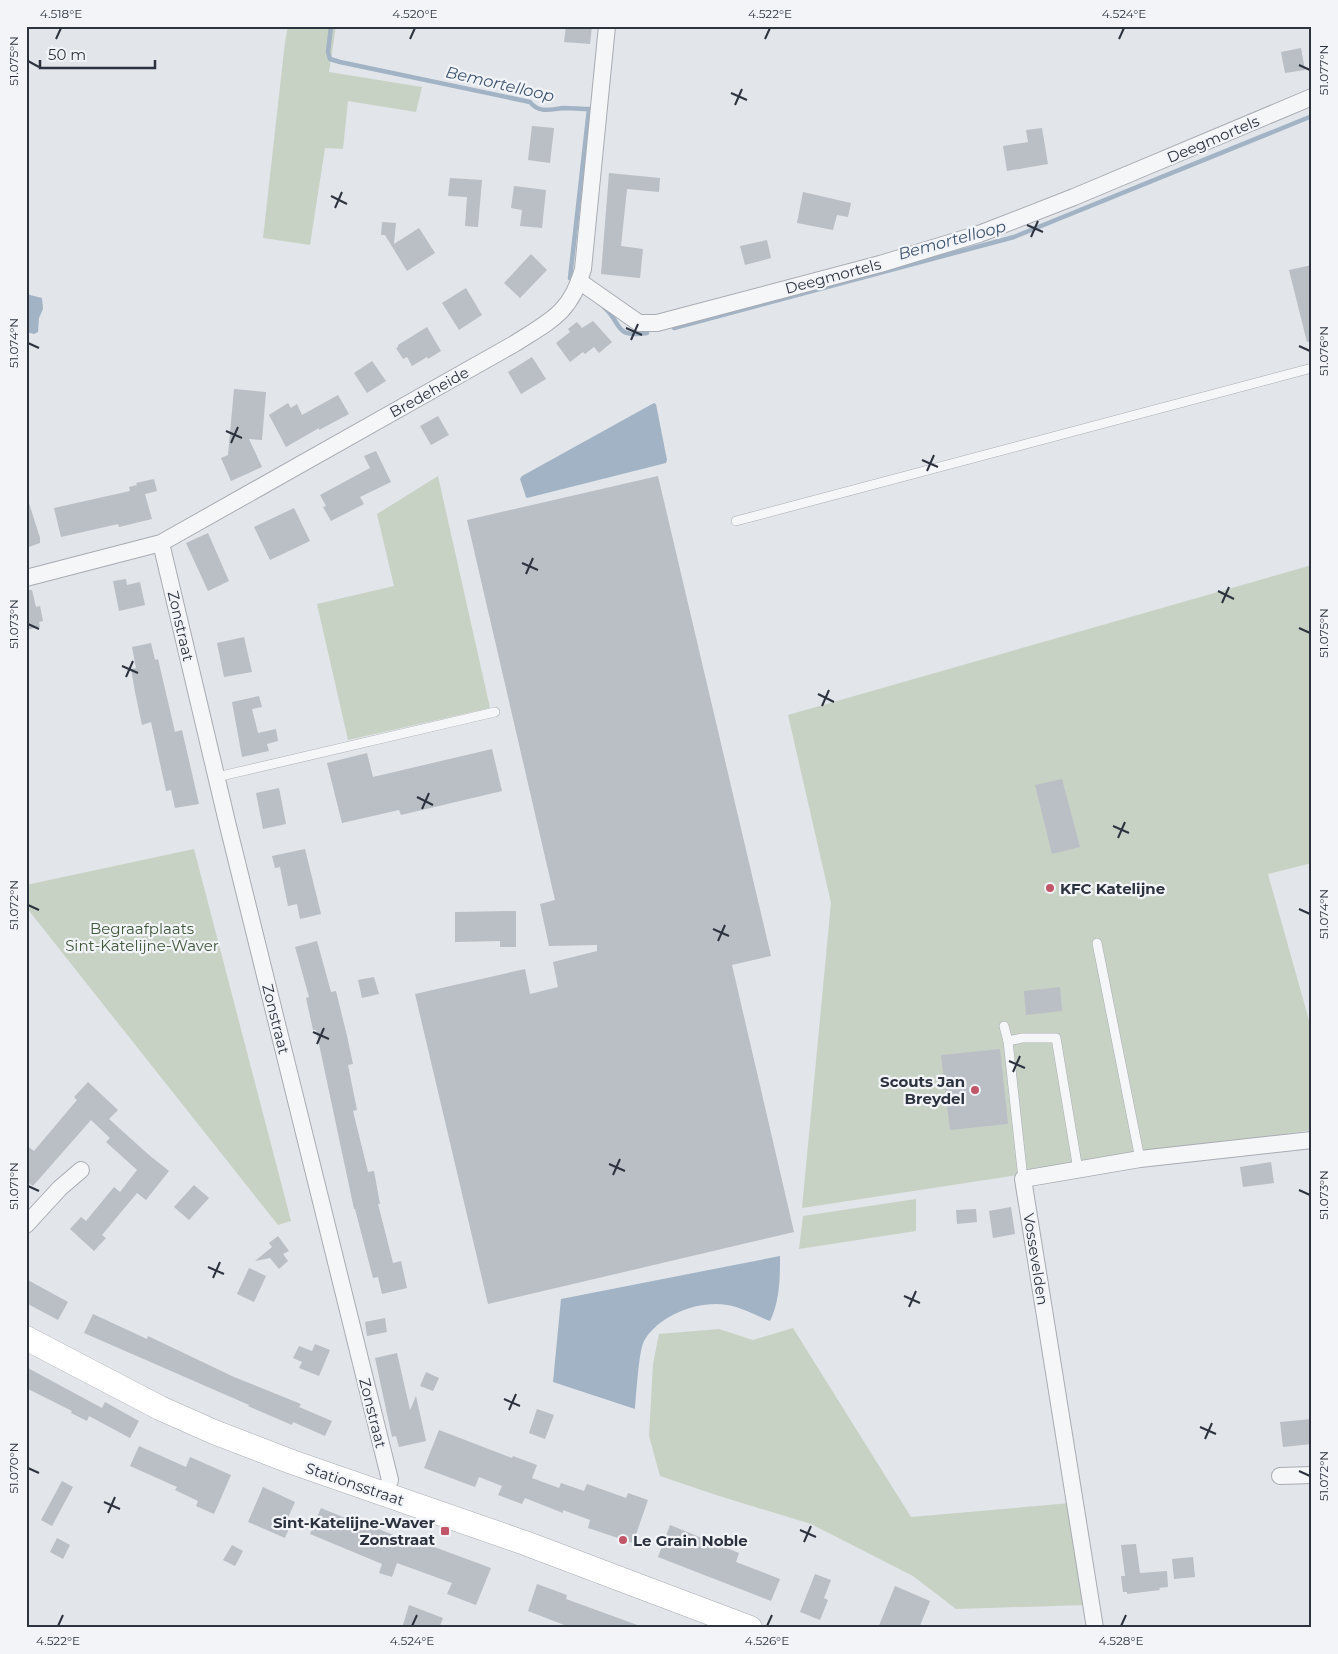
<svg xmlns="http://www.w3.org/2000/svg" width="1338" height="1654" viewBox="0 0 1338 1654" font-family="Montserrat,sans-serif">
<rect width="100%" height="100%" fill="#e2e5e9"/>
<g fill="#c8d2c4">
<path d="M288 26H336L329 72 422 87 416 112 348 101 343 149 325 148 310 245 263 238 285 42Z"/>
<path d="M438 476 490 708 348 740 317 604 394 586 377 514Z"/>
<path d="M1312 565V863L1268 874 1312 1031V1130L802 1208 831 903 788 715Z"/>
<path d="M194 849 291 1221 278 1225 26 907V885Z"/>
<path d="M916 1199V1231L799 1249 803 1216Z"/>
<path d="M793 1328 911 1517 1071 1503 1085 1605 956 1609 913 1576 811 1524 716 1495 660 1476 649 1436 653 1364 659 1334 719 1329 753 1340Z"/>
</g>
<g fill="#a1b3c5">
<path d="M26 294 42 298 43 309 39 318 38 332 34 334 26 332Z"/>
<path d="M654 403 656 404 667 460 666 463 527 498 526 497 520 479 522 476Z"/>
<path d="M780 1256C780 1277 780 1301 770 1321 757 1316 741 1307 727 1305 699 1300 659 1315 644 1341 639 1349 636 1396 635 1409L553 1382 561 1299Z"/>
</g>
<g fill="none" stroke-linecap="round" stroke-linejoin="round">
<g stroke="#a1b3c5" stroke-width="4.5">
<path d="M331 26 328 52 330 59 340 62 530 102C539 114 552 109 564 108 572 108 581 109 589 109L570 278"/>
<path d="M604 307C623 324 613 338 647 333"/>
<path d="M674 328 1014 237 1312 116"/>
</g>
</g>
<g fill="#babec5">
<path d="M566 26H592L590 44 564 42Z"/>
<path d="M1301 48 1305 70 1285 73 1281 52Z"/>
<path d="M532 126 554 128 550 163 528 160Z"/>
<path d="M1042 128 1048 164 1007 171 1003 146 1028 142 1026 130Z"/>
<path d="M609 173 660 178 659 192 627 189 621 246 643 249 640 278 601 274Z"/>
<path d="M450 178 482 180 478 227 465 226 467 197 448 196Z"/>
<path d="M514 186 546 190 542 228 520 226 522 210 511 208Z"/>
<path d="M803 192 851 203 848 217 837 215 833 230 797 223Z"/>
<path d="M382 222 396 223 394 244 419 228 435 253 407 271 385 235H381Z"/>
<path d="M767 240 771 258 745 265 740 246Z"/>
<path d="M531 254 547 270 520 298 504 283Z"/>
<path d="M1312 265V341L1307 342 1289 270Z"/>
<path d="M466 288 482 315 459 330 442 303Z"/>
<path d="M593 321 612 342 599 353 594 347 585 354 583 352 570 362 556 343 570 332 568 329 577 322 582 328Z"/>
<path d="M427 327 441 351 428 359 427 357 412 366 407 357 403 359 396 348 398 347V345Z"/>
<path d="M532 357 546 379 521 394 508 372Z"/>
<path d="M372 361 386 381 367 393 354 373Z"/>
<path d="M234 389 266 392 262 440 249 439 262 467 231 481 221 458 228 455Z"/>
<path d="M338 395 349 414 319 430V428L286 447 269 415 288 403 291 408 297 404 302 415Z"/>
<path d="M438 416 449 435 431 445 420 426Z"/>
<path d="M376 451 391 482 360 497 364 504 331 521 323 507 326 506 320 495 370 468 364 456Z"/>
<path d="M658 476 771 956 732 965 794 1232 488 1304 415 994 525 969 530 994 558 987 553 962 597 951V945L549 946 540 904 555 900 467 520Z"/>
<path d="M154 479 157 491 145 494 152 519 119 527 118 524 61 537 54 508 130 491 129 487 137 485 136 483Z"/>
<path d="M26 503H29L40 538V543L26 548Z"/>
<path d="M294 508 310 541 270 560 254 527Z"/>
<path d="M208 533 229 581 208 591 186 543Z"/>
<path d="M126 579 127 585 140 582 145 605 119 611 113 581Z"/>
<path d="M26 590H32L36 607 40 606 43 621 39 622 40 627 26 630Z"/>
<path d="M244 637 252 672 224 677 217 643Z"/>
<path d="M151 643 155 660 158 659 175 732 182 730 199 804 175 808 171 790 166 791 151 722 142 725 135 692 131 669 136 668 132 647Z"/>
<path d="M259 696 262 707 252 709 258 733 276 729 278 741 267 744 269 751 242 757 232 702Z"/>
<path d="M492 749 502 791 401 815 399 810 342 823 327 763 367 753 373 777Z"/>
<path d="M1062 779 1080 847 1052 854 1035 785Z"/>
<path d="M279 788 286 824 263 829 256 793Z"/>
<path d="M305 849 321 914 300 919 297 904 288 906 280 867 275 868 272 856Z"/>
<path d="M516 911V947H500V941L455 942V912Z"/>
<path d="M317 941 331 992 336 991 347 1036 353 1064 348 1065 357 1110 353 1111 368 1172 374 1171 380 1204H378L393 1263 401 1261 407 1288 382 1294 378 1277 373 1278 355 1209H354L316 1030H313L306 998 309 997 295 947Z"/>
<path d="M374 977 379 994 362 998 358 980Z"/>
<path d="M1060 987 1062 1011 1026 1015 1024 991Z"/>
<path d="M1000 1049 1008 1124 950 1130 941 1055Z"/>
<path d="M88 1082 118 1110 109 1119 149 1155 169 1171 146 1200 137 1193 102 1235 106 1238 94 1251 70 1229 81 1217 86 1221 114 1187 120 1192 137 1170 106 1142 110 1138 91 1120 33 1186 26 1181V1145L34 1151 77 1100 74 1097Z"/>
<path d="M1271 1162 1274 1183 1243 1187 1240 1167Z"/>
<path d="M194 1185 209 1198 189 1220 174 1207Z"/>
<path d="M1011 1207 1015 1234 993 1238 989 1211Z"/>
<path d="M976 1209 977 1222 957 1224 956 1210Z"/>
<path d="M278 1236 289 1251 283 1254 288 1261 279 1269 270 1258 255 1261 272 1247 269 1243Z"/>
<path d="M249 1268 266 1276 254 1302 237 1294Z"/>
<path d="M26 1279 68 1302 58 1320 26 1303Z"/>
<path d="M93 1314 147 1339 148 1336 234 1377 301 1404 299 1407 332 1421 325 1436 293 1422 292 1425 264 1413 248 1406 249 1405 84 1333Z"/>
<path d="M385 1318 387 1332 367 1336 365 1322Z"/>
<path d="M315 1344 330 1350 319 1376 299 1368 302 1362 293 1358 299 1346 312 1351Z"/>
<path d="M397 1353 410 1410 416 1396 426 1441 399 1447 396 1436 392 1437 375 1358Z"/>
<path d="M26 1367 102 1408 105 1402 139 1421 130 1438 89 1416 87 1421 71 1413 72 1411 26 1388Z"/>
<path d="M426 1372 439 1378 433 1391 420 1386Z"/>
<path d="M537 1409 554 1415 545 1439 529 1433Z"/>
<path d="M1312 1419V1444L1283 1447 1280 1422Z"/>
<path d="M439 1430 512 1458 513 1456 537 1465 532 1478 559 1488 561 1483 584 1491 587 1484 626 1498 628 1493 648 1500 633 1543 588 1528 590 1520 563 1510V1513L525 1498 522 1504 498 1495 502 1486 479 1477 475 1487 424 1468Z"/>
<path d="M139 1446 186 1467 190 1457 231 1475 214 1514 196 1506 198 1501 175 1490 177 1487 130 1466Z"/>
<path d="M62 1481 73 1487 52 1526 41 1520Z"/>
<path d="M263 1487 295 1502 286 1522 291 1524 285 1538 248 1522Z"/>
<path d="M321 1508 372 1529 373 1527 417 1544 418 1541 491 1568 476 1605 447 1594 452 1583 397 1563 392 1577 379 1573 382 1564 310 1534Z"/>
<path d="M670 1525 739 1553 736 1562 780 1579 771 1601 658 1557Z"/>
<path d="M57 1538 70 1545 63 1559 50 1552Z"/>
<path d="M1136 1544 1140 1573 1167 1571 1168 1587 1159 1588 1160 1590 1127 1594V1592H1123L1121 1576H1125L1121 1545Z"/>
<path d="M232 1545 243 1551 235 1566 223 1560Z"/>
<path d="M1193 1557 1195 1577 1174 1579 1172 1559Z"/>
<path d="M815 1574 831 1580 824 1598 828 1600 820 1620 800 1612Z"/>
<path d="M537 1584 567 1595 566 1599 640 1626 639 1628H572L528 1611Z"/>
<path d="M895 1586 930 1601 919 1628H878Z"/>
<path d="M409 1605 443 1618 439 1628H402Z"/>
</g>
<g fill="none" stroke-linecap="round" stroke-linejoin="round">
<g stroke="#a8acb3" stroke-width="10">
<g id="lane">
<path d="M736 521 1312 368"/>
<path d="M217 777 495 712"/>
<path d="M1097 943 1140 1159"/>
<path d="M1004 1026 1008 1041"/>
<path d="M1023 1179 1008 1041 1022 1038H1056L1078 1170"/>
</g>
</g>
<g stroke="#a8acb3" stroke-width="18">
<g id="street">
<path d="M579 281 639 323H657L880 264 979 234 1074 197 1312 97"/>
<path d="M161 543 228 826 390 1480 384 1495"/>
<path d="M26 578 161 543 514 344C550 321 571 313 583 269L607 26"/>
<path d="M26 1225 60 1188 81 1170"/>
<path d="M1280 1476 1312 1475"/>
<path d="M1095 1628 1023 1179 1140 1159 1312 1140"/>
</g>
</g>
<g stroke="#a8acb3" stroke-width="25">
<path id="secondary" d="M26 1338 160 1408 214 1432 292 1462 525 1543 750 1628"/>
</g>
<use href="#lane" stroke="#f5f6f8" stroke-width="9"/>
<use href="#street" stroke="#f5f6f8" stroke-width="16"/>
<use href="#secondary" stroke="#fff" stroke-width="24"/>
</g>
<path fill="none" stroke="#2c333f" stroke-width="2" d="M56 39 61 28M410 39 415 28M765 39 770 28M1119 39 1124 28M28 61 39 67M1299 65 1310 70M731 93 747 100M735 105 742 89M331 196 347 204M335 208 342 192M1027 225 1043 232M1031 237 1038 221M626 328 642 335M631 340 638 324M28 343 39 348M1299 346 1310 351M226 431 242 438M231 443 238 427M922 460 938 467M927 471 934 455M522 563 538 570M526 574 533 558M1218 591 1234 599M1222 603 1229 587M28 624 39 629M1299 628 1310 633M122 666 138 673M126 677 133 661M818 694 834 702M822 706 829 690M417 797 433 805M422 809 429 793M1113 826 1129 833M1118 838 1125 822M28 905 39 910M1299 909 1310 914M713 929 729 936M718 941 725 925M313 1032 329 1039M317 1044 324 1028M1009 1061 1025 1068M1013 1072 1020 1056M609 1164 625 1171M613 1175 620 1159M28 1186 39 1191M1299 1190 1310 1195M208 1267 224 1274M213 1278 220 1262M904 1296 920 1303M909 1307 916 1291M504 1399 520 1406M509 1410 516 1394M1200 1427 1216 1434M1205 1439 1212 1423M28 1468 39 1473M1299 1471 1310 1476M104 1502 120 1509M108 1513 115 1497M800 1530 816 1537M804 1542 811 1526M58 1626 63 1615M412 1626 417 1615M767 1626 772 1615M1121 1626 1126 1615"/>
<g fill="#c05668" stroke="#f2f4f7" stroke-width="2">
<circle cx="1050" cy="888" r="5"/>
<circle cx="975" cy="1090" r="5"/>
<rect x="440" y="1526" width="10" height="10" rx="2.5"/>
<circle cx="623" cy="1540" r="5"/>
</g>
<g text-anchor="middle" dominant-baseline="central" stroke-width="4.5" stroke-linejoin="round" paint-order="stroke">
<g font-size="15" fill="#2c333f" stroke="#f2f4f7">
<text transform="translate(1213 139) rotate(-23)">Deegmortels</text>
<text transform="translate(833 276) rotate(-15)">Deegmortels</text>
<text transform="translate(429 392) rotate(-29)">Bredeheide</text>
<text transform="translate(181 626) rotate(77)">Zonstraat</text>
<text transform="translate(276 1019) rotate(76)">Zonstraat</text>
<text transform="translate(1036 1259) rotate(81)">Vossevelden</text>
<text transform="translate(373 1413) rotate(76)">Zonstraat</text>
<text transform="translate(355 1484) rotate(19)">Stationsstraat</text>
</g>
<g font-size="15" font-weight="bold" fill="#2c333f" stroke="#f2f4f7" text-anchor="start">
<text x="1060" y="888">KFC Katelijne</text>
<text x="965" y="1081" text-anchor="end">Scouts Jan<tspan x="965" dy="17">Breydel</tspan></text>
<text x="435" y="1522" text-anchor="end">Sint-Katelijne-Waver<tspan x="435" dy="17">Zonstraat</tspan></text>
<text x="633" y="1540">Le Grain Noble</text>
</g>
<g font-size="15" fill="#41593b" stroke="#f2f4f7">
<text x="142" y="928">Begraafplaats<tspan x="142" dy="17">Sint-Katelijne-Waver</tspan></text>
</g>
<g font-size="16" font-style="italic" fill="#3b536f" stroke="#f2f4f7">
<text transform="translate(500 84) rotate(13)">Bemortelloop</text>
<text transform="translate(952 240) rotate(-15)">Bemortelloop</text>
</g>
</g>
<rect width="1338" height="1654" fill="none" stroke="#f2f4f7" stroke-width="55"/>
<path d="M40 60v8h115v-8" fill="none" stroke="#2c333f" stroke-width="2.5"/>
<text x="48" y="60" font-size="15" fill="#2c333f" stroke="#f2f4f7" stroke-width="4" paint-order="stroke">50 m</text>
<rect x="28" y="28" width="1282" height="1598" fill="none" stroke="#2c333f" stroke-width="2"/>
<g font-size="12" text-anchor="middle" fill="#2c333f">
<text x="61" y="18">4.518°E</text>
<text x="415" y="18">4.520°E</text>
<text x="770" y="18">4.522°E</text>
<text x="1124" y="18">4.524°E</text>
<text transform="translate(14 61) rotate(-90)" y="4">51.075°N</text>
<text transform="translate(1324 70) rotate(-90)" y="4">51.077°N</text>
<text transform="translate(14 343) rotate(-90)" y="4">51.074°N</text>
<text transform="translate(1324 351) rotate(-90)" y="4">51.076°N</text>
<text transform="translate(14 624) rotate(-90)" y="4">51.073°N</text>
<text transform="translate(1324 633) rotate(-90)" y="4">51.075°N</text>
<text transform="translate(14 905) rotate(-90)" y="4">51.072°N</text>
<text transform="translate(1324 914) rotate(-90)" y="4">51.074°N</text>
<text transform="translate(14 1186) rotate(-90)" y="4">51.071°N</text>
<text transform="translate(1324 1195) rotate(-90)" y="4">51.073°N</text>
<text transform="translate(14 1468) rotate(-90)" y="4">51.070°N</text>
<text transform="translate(1324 1476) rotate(-90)" y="4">51.072°N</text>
<text x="58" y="1645">4.522°E</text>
<text x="412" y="1645">4.524°E</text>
<text x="767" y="1645">4.526°E</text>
<text x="1121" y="1645">4.528°E</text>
</g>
</svg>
